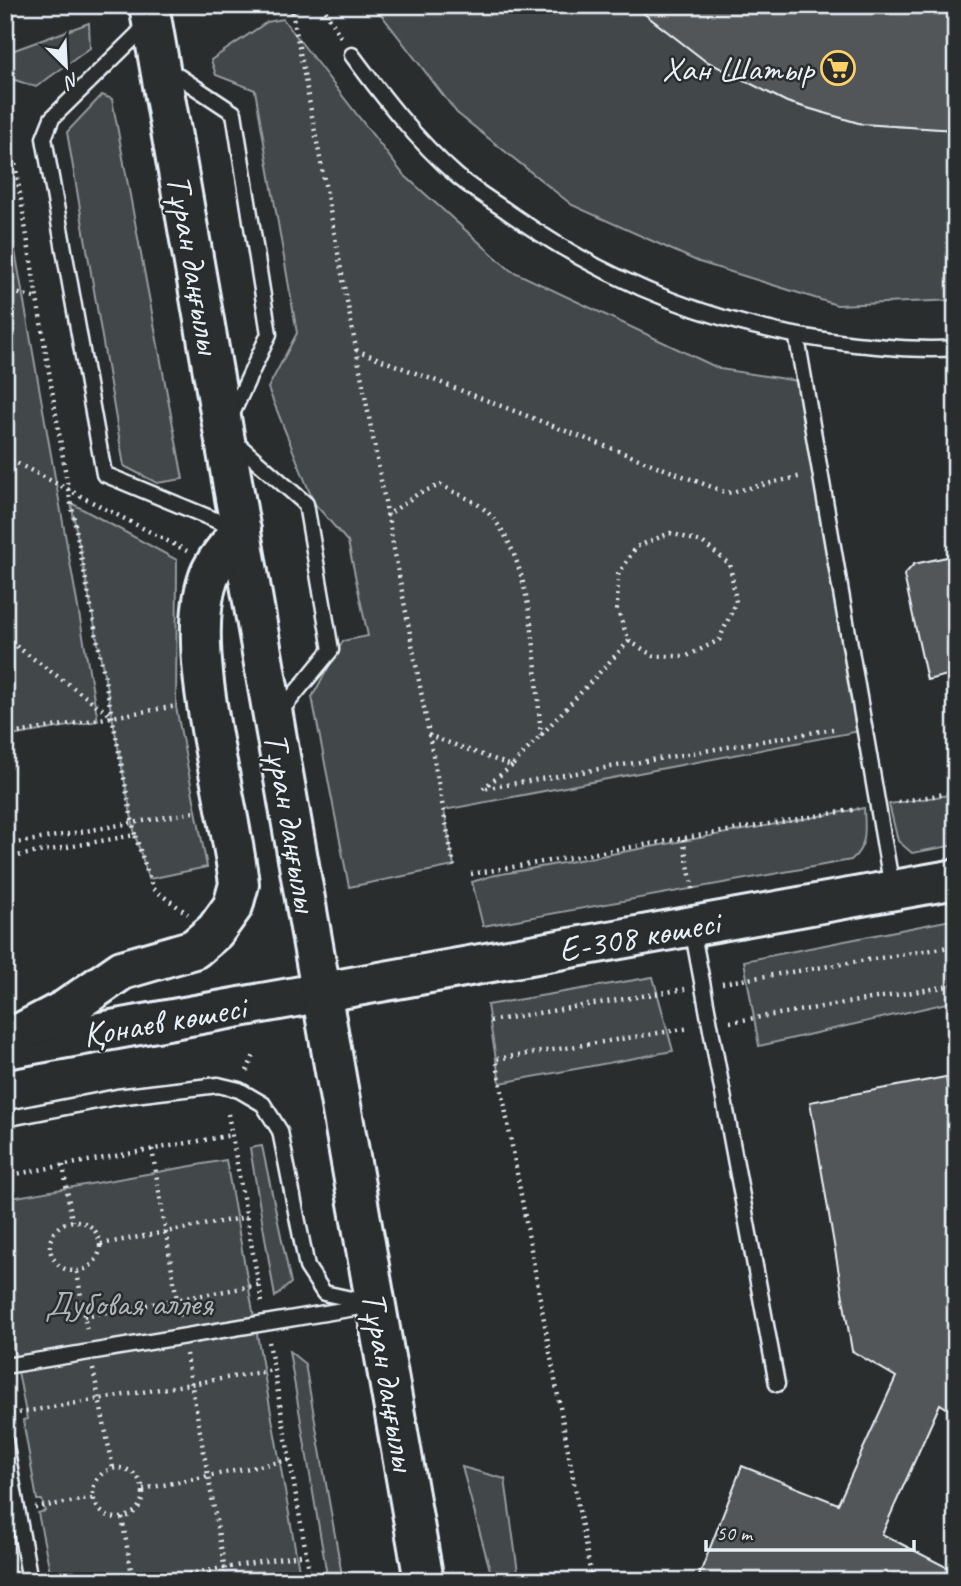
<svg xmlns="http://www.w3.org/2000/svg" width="961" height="1586" viewBox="0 0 961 1586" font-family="Caveat,sans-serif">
<rect width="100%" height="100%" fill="#2a2d2e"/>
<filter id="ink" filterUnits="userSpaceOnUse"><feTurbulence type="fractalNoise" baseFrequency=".0143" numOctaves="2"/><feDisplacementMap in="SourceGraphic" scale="14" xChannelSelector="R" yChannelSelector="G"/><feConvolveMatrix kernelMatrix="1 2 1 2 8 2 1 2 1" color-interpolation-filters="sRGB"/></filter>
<g filter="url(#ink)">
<g fill="#424648" stroke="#959ca0" stroke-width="2">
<path d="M374 5H633L704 60 787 102 862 124 956 130V300L837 305 699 262 572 205 457 113Z"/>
<path d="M283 19 403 174 510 270 720 369 804 382 865 730 444 810 454 866 349 887 312 697 343 641 368 636 348 542 314 503 268 388 297 333 255 90 216 75 211 60 267 22Z"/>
<path d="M89 23 90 48 36 87 12 79 9 52Z"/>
<path d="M102 95 112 99 183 479 157 483 124 466 67 132Z"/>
<path d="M5 194 98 721 5 737Z"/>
<path d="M71 503 177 560 176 707 207 867 149 879 135 835Z"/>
<path d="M956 794V845L912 853 898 841 889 804Z"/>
<path d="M864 808C865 829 868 846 851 860L483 926 472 882 491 876Z"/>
<path d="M956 919V1001L759 1046 744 961Z"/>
<path d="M653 977 673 1051 500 1083 487 1005Z"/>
<path d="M262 1146 291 1283 275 1297 250 1148Z"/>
<path d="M226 1160 301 1581H52L38 1513 45 1511 42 1500H37L23 1420 27 1419 8 1318H5V1199Z"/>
<path d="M289 1351 305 1364 343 1581H328Z"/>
<path d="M462 1467 505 1479 518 1572 503 1581H493Z"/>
</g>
<g fill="#535759" stroke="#e8f1f8" stroke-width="2">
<path d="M633 5H956V130L862 124 787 102 704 60Z"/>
<path d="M956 555V673L927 680 904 575 914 564Z"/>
<path d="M946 1077 956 1129V1414L940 1404 882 1534 956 1572V1581H709L699 1576 742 1466 838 1504 896 1377 852 1351 810 1102Z"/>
</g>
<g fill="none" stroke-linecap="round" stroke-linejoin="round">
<g stroke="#e8f1f8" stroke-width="19">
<g id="lane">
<path d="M148 24 52 118 44 138 104 474 237 529"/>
<path d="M352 55C383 97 416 140 456 175 472 189 491 200 508 212 614 287 726 330 855 344 889 347 922 351 956 348"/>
<path d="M166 68 234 113 269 334 231 416"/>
<path d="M797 338 892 888"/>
<path d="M234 441 306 504 331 650 279 713"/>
<path d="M692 928 777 1384"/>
<path d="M5 1119 117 1097 218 1085 239 1090 263 1104 280 1131 307 1267 324 1293 374 1304"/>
<path d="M5 1366 367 1306"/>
<path d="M5 1441 30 1581"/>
</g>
</g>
<g stroke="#e8f1f8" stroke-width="44">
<path id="secondary" d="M5 1049 956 879"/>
</g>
<g stroke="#e8f1f8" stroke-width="44">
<g id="primary">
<path d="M149 5 424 1581"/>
<path d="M5 1041 66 1009 122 970 194 949 215 931 233 906 239 884C230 802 183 653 208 579 213 562 230 545 241 530"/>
</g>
</g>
<g stroke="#e8f1f8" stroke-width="4.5" stroke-dasharray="2 5" stroke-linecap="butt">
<path d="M291 5 454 866"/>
<path d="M322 5 343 41"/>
<path d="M5 102 68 488 135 835"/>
<path d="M5 182 18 184"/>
<path d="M5 290 35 298"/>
<path d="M356 350 727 493 802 476"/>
<path d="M5 457 187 551"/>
<path d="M386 516 419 493 441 485C454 493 472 499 484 509 536 554 535 672 541 736"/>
<path d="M670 533 702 542 730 564 736 602 719 640 687 656H654L629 641 617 609 618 575 636 547Z"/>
<path d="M5 638 112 716"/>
<path d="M5 735 177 706"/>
<path d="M428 735 512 766 629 641"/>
<path d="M512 766 482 789 833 729"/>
<path d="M898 802 956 792"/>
<path d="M683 839 693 890"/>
<path d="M5 845 195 812"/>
<path d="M5 858 135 835 153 889 188 914"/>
<path d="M471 874 858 809"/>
<path d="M722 983 956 946"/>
<path d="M490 1021 685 989"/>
<path d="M730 1022 956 985"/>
<path d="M247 1071 254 1055"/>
<path d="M228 1114 262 1303"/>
<path d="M152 1149 180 1318"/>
<path d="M63 1165 72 1221"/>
<path d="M5 1176 232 1135"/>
<circle cx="75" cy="1246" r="25"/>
<path d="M101 1244 247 1217"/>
<path d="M77 1272 87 1333"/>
<path d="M84 1316 259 1285"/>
<path d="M269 1342 311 1581"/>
<path d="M186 1354 227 1581"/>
<path d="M93 1369 113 1468"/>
<path d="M5 1415 274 1370"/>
<circle cx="118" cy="1493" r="25"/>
<path d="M143 1489 290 1460"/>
<path d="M35 1508 93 1498"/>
<path d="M122 1518 133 1581"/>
<path d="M147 1581 306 1554"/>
<path d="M592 1581 496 1059 690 1028"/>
</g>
<use href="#lane" stroke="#2a2d2e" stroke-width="14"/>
<use href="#secondary" stroke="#2a2d2e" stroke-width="38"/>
<use href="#primary" stroke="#2a2d2e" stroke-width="38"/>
</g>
</g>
<defs>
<g id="supermarket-ring" transform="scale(1.75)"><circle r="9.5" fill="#2a2d2e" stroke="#ffd166" stroke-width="1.5"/><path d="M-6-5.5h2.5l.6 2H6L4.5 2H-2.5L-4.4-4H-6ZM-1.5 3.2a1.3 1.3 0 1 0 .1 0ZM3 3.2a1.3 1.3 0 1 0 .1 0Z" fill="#ffd166"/></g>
</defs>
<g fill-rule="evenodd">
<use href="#supermarket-ring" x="838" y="68"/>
</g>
<g text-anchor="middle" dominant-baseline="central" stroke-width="5" stroke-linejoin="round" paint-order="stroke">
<g font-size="35" fill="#e8f1f8" stroke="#2a2d2e" text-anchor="end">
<text x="814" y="68">Хан Шатыр</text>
</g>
<g font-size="35" fill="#e8f1f8" stroke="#2a2d2e">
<text transform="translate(194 264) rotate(80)">Тұран даңғылы</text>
<text transform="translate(291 822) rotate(80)">Тұран даңғылы</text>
<text transform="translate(639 936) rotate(-10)">Е-308 көшесі</text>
<text transform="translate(164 1021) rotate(-10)">Қонаев көшесі</text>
<text transform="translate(389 1381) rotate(80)">Тұран даңғылы</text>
</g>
<g font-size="35" fill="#aeb5ba" stroke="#2a2d2e">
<text x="129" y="1303">Дубовая аллея</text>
</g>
</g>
<rect width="961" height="1586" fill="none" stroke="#2a2d2e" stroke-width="28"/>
<rect x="14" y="14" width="933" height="1558" fill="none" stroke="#e8f1f8" stroke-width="2.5" filter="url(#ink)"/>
<g transform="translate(66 66) rotate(156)" stroke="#2a2d2e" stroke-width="5" paint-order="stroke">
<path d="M0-5L12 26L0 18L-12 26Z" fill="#e8f1f8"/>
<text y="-10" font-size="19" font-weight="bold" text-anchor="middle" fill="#e8f1f8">N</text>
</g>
<path d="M706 1540v10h208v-10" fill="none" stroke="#e8f1f8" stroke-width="3.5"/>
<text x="716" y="1540" font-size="21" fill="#e8f1f8" stroke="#2a2d2e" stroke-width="5" paint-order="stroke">50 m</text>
</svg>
